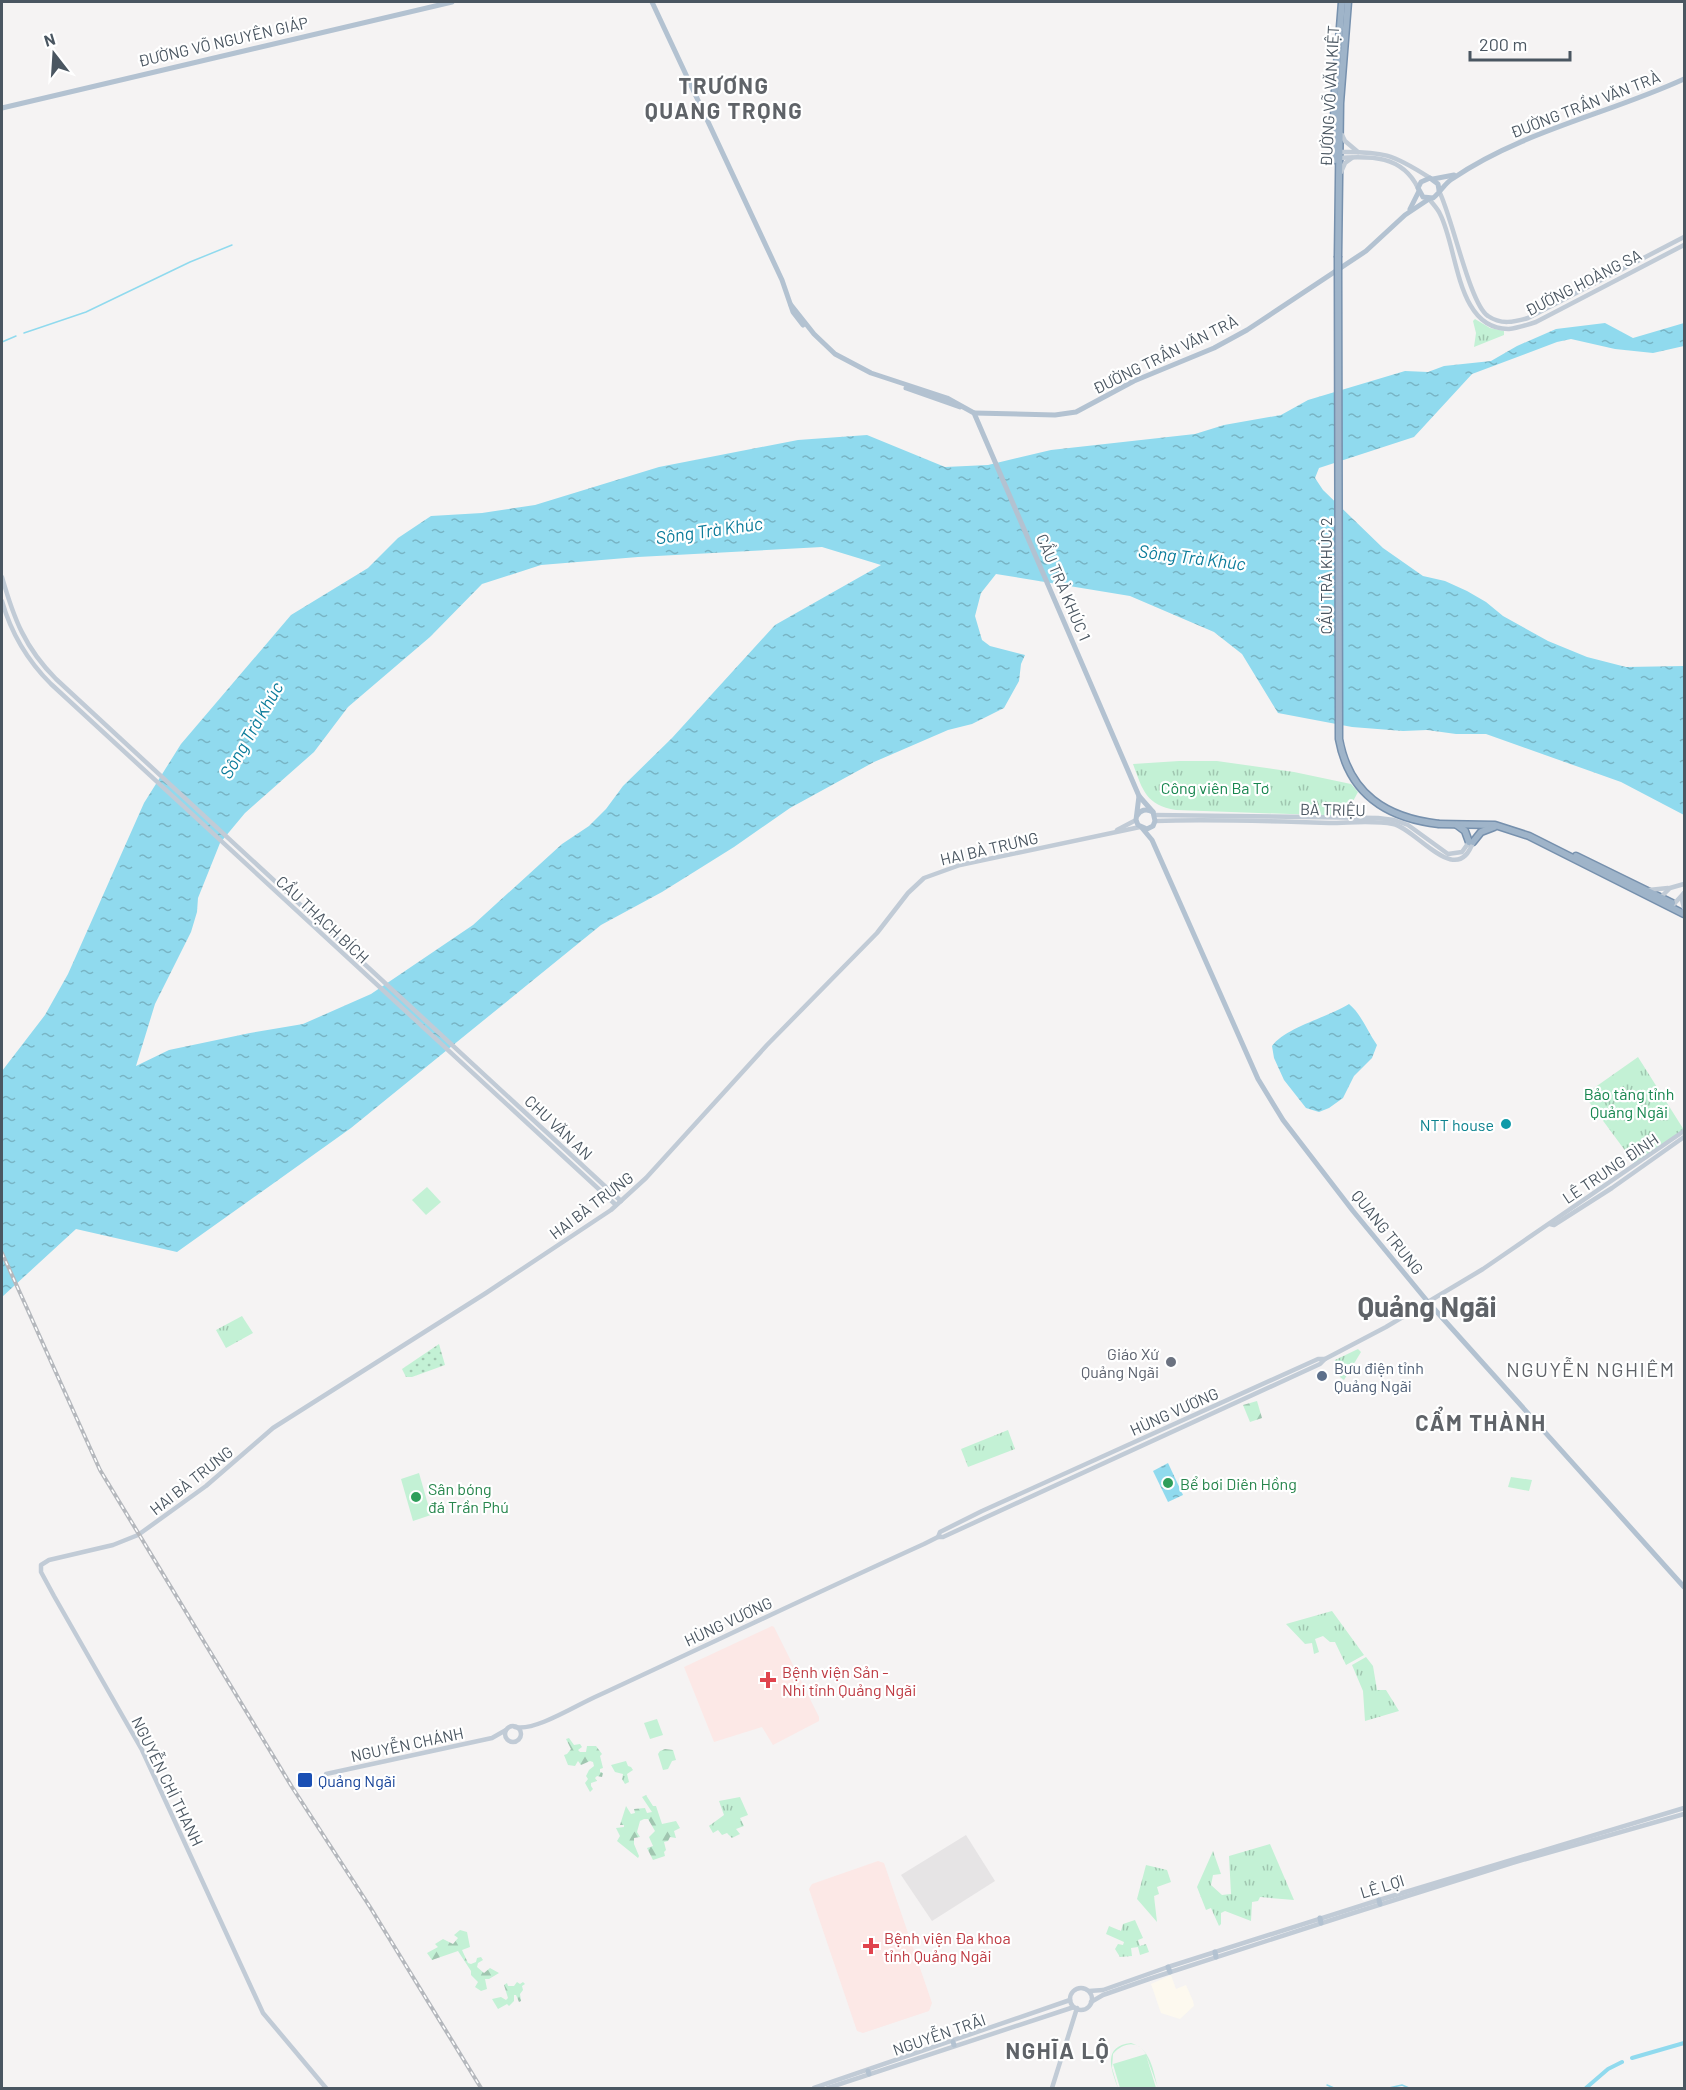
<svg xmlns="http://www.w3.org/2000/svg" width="1686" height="2090" viewBox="0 0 1686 2090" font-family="Barlow,sans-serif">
<defs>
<pattern id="grass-tufts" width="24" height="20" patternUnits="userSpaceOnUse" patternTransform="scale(1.5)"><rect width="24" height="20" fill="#c3f1d5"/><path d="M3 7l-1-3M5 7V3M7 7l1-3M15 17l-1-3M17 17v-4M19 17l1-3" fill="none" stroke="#a0c6b0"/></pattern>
<pattern id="forest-firs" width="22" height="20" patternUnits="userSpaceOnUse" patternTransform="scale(1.5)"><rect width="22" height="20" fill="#c3f1d5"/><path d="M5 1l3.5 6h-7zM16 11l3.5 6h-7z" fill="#a0c6b0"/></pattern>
<pattern id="garden-dots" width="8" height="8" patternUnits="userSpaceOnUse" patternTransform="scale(1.5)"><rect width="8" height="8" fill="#c3f1d5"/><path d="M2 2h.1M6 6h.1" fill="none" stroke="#a0c6b0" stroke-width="1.8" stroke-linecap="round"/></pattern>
<pattern id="water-ripples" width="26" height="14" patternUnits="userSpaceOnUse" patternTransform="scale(1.5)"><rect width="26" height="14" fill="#90daee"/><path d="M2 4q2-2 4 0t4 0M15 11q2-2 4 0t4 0" fill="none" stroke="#78b4c4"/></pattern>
</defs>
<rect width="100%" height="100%" fill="#f5f3f3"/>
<path fill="#fdf9ef" d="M1171 1975 1176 1989 1186 1985 1193 2001 1194 2006 1180 2019 1161 2013 1151 1984Z"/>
<path fill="#e6e4e5" d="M966 1835 995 1881 932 1921 901 1875Z"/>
<g fill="#fce8e6">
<path d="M772 1626 774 1627 819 1717V1721L773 1745 762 1727 714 1742 684 1667Z"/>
<path d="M878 1861 884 1863 932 2003 929 2011 863 2033 857 2031 809 1889 812 1884Z"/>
</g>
<g fill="url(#grass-tufts)">
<path d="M1475 319 1490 328 1504 331V335L1474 347 1476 333 1473 321Z"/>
<path d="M1179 761H1217L1294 772 1351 784 1358 792 1345 816 1176 810C1146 805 1143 791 1133 764Z"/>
<path d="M1638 1057 1684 1130 1635 1164 1584 1095Z"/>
<path d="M242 1316 253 1333 226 1348 216 1330Z"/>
<path d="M1358 1349 1361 1352 1344 1380 1340 1377 1334 1364 1335 1360Z"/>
<path d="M1008 1430 1015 1449 968 1467 961 1449Z"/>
<path d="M1332 1611 1364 1655 1346 1665 1335 1642H1330L1323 1636 1315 1639 1319 1652 1314 1654 1312 1643 1305 1644 1286 1624Z"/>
<path d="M1366 1657 1373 1666 1377 1690H1386L1399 1711 1365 1721 1363 1691 1352 1665Z"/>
<path d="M626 1761 628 1766 631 1767 633 1770 627 1774 629 1782 625 1784 622 1779 623 1774 615 1772 611 1765Z"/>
<path d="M740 1797 748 1815 740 1818 744 1826 736 1829 740 1834 732 1838 727 1833 722 1835 718 1830 713 1833 709 1826 724 1815 719 1801Z"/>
<path d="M1270 1844 1294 1900 1260 1897 1258 1901 1252 1902 1251 1921 1225 1911 1221 1913V1924L1219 1926 1211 1908 1206 1910 1197 1887 1213 1851 1221 1874 1213 1875 1211 1885 1222 1895 1231 1894 1229 1856Z"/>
<path d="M1146 1865 1167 1870 1171 1882 1157 1887 1159 1894 1154 1896 1157 1922 1137 1899Z"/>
<path d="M1135 1920 1143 1938 1138 1940 1140 1946 1146 1944 1149 1952 1140 1955 1138 1947 1131 1948 1132 1956 1120 1957 1115 1949 1118 1944 1123 1945 1124 1942 1106 1934 1109 1926 1121 1931 1123 1924Z"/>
</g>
<g fill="url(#forest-firs)">
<path d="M1257 1401 1262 1418 1250 1422 1243 1405Z"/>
<path d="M569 1738 574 1745 580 1744 582 1747 578 1750 580 1752H586L587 1746H596L602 1754 600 1756 603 1768 600 1769V1772L603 1773 602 1777 597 1776 595 1778 597 1781 591 1783V1786L593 1789 590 1792 585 1783 588 1779 586 1776 589 1770 594 1766 593 1762 590 1761 581 1765 578 1761 575 1766 568 1765 564 1755 567 1754 571 1749 566 1739Z"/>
<path d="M665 1749 673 1750 676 1760 672 1761 668 1769 663 1770 658 1754 660 1751Z"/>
<path d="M646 1795 653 1806H656L662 1824 676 1821 680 1828 674 1831 676 1838 670 1837 668 1841 664 1842 666 1850 664 1852 665 1856 653 1860 647 1848 653 1846 649 1837 655 1831 648 1819H644L640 1821 637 1832 640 1837 634 1838V1844L639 1856 638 1858 617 1841 620 1836 616 1828 624 1827V1825H620L626 1806 631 1814 635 1813 634 1809 645 1808 647 1813 652 1812 642 1797Z"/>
<path d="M460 1930 467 1932 470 1947 462 1950 468 1963 471 1964 476 1962 477 1958 481 1957 483 1960 478 1963 477 1967 484 1973 490 1968 499 1973 489 1979H485L487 1989 481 1991 475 1987 478 1982 471 1975V1971L458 1951 432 1960 427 1953 438 1947 435 1944 443 1939 453 1944 458 1938 454 1935Z"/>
<path d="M517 1982 520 1984 523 1982 525 1984 522 1986 523 1990 520 1994 521 2001 519 2002 516 1995H514V2001L509 2006 507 2004 498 2009 492 1999 501 1997 506 2000 508 1998 504 1985 507 1983 508 1986H514Z"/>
</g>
<path fill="url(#garden-dots)" d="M439 1344 445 1365 412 1377H406L402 1369Z"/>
<g fill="#c3f1d5">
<path d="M427 1187 441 1202 426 1215 412 1200Z"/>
<path d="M419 1473 431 1515 413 1521 401 1479Z"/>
<path d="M1511 1477 1532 1480 1529 1491 1508 1487Z"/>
<path d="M657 1719 663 1735 650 1739 644 1723Z"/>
<path d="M1131 2043C1151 2048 1153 2071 1158 2088L1146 2055 1156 2088H1120L1113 2064 1146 2054C1138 2040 1123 2042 1113 2054L1112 2068 1118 2088C1111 2069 1102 2046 1131 2043Z"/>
</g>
<g fill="url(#water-ripples)" fill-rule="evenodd">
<path d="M1605 323 1633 338 1684 323V346L1653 353 1615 349 1571 339 1557 342 1472 374 1414 437 1319 468 1315 478 1323 490 1383 548 1423 576 1445 581 1467 591 1486 602 1503 616 1548 641 1587 657 1626 667 1684 666V815L1621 782 1486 734H1456L1427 730 1403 731 1352 727 1278 713 1242 654 1214 632 1130 596 996 574 981 593 975 616 982 640 990 646 1025 655 1021 664 1019 681 1004 708 972 724 948 730 874 762 790 808 734 847 662 892 601 925 351 1128 177 1252 76 1229 2 1297V1071L45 1015 68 974 144 803 181 744 291 615 368 568 398 538 431 516 482 513 535 505 659 467 798 440 867 435 945 467 988 465 1051 450 1195 434 1224 425 1281 415 1308 400 1405 371 1428 372 1444 366 1491 361 1517 346 1556 329ZM822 547 881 565 775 625 672 738 623 786 606 809 589 826 562 844 473 925 371 994 303 1024 250 1033 169 1050 136 1066 155 1004 191 932 197 912 198 898 220 843 245 813 314 752 348 707 430 637 482 584 541 565 638 557Z"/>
<path d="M1349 1004C1362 1015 1367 1031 1377 1045L1372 1058 1354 1076 1343 1098 1329 1108 1319 1112 1306 1108 1284 1080 1274 1058 1272 1046C1286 1027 1329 1017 1349 1004Z"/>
<path d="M1168 1463 1183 1495 1168 1502 1153 1471Z"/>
</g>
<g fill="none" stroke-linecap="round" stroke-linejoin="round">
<g stroke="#90daee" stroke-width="1.5">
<path d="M24 333 86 312 190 262 232 245"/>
<path d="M2 342 16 336"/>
<path d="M1327 2085 1334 2088"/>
<path d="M1389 2088 1402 2085 1409 2088"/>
</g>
<g stroke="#90daee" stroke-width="4">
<path d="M1632 2058 1684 2043"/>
<path d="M1586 2088 1608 2069 1622 2062"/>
</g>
<g stroke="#7690ad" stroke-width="9">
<g id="trunk">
<path d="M1335 160 1334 102 1342 2"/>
<path d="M1338 256 1340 103 1348 2"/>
<path d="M1439 824 1495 825 1529 836 1684 914"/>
<path d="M1457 825 1465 831 1469 842"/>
<path d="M1473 842 1481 832 1494 827"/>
<path d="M1576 856 1672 903"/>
</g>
</g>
<g stroke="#c1cbd6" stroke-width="4.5">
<path d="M1342 135 1345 141 1358 152"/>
<path d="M1337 152C1383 151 1393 154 1430 178"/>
<path d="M1338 158C1371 156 1402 155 1418 188"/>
<path d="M1341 172 1345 163 1352 158"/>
<path d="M1439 191C1452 216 1470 305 1488 316 1501 325 1514 322 1528 318L1684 237"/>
<path d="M1429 199C1433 204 1438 209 1440 214 1458 248 1456 330 1509 329 1518 328 1527 325 1536 322L1684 245"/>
<path d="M2 577C14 619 25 648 56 679L621 1201"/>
<path d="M2 601C11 633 27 660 51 684L616 1205"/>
<path d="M1154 815 1378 818 1394 820 1408 825 1448 854 1462 852 1469 842"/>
<path d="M1155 821C1213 819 1271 821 1329 823 1350 823 1372 820 1393 824 1417 829 1457 889 1473 842"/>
<path d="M1117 830 1136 820"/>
<path d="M1649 890 1668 888"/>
<path d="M1684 893 1682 900 1684 908"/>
<path d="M1661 897 1670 888 1684 884"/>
<path d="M1674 904 1684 893"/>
<path d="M1550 1224 1554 1225 1612 1188 1684 1137"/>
<path d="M938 1537H943L1320 1364 1325 1359 1386 1327 1483 1269 1684 1131"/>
<circle cx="513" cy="1734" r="8"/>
<path d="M515 1727C534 1732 577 1705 595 1697 705 1646 814 1594 924 1544L938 1537 940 1532 982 1511 1318 1359H1325"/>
<path d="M326 1774 492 1738 506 1730"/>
<circle cx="1081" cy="1999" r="11"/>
<path d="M1089 1991 1103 1990 1168 1967 1379 1900 1684 1808"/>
<path d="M1091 2002 1103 1995 1149 1979 1347 1915 1512 1863 1684 1814"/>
<path d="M326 2088 263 2013 142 1750 54 1596 41 1572V1565L49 1560 113 1545 138 1535 206 1486 273 1428 486 1293 611 1210 646 1178 767 1045 877 933 908 893 924 878 960 865 1140 827"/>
<path d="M814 2088 1070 2000"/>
<path d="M828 2088 1074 2007"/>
<path d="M1052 2088 1077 2008"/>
</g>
<g stroke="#b3c2d1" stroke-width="5">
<path d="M652 2 782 280 793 312 803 325"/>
<path d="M2 108 452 2"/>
<path d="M1433 179 1454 175"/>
<path d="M1439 190 1438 184 1430 178 1421 182 1418 188 1423 197 1433 198C1440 193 1444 184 1452 179 1522 131 1608 114 1684 79"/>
<path d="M1410 209 1419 191"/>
<path d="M791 305 814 334 835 354 871 373 947 398 974 413 1139 796 1153 812"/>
<path d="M906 388 960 407"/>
<path d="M974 413 1055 415 1076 412 1134 381 1214 348 1247 330 1366 251 1405 215 1429 199"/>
<path d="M1137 816C1140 810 1146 808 1153 812L1155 821 1153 826 1147 829 1138 825 1136 820 1139 796"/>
<path d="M1142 828 1152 840 1258 1079 1283 1120 1353 1211 1428 1302 1684 1587"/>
<path d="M1379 1900 1380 1904"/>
<path d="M1320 1918 1321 1923"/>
<path d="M1215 1952 1216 1957"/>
<path d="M1168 1967 1170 1972"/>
<path d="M953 2042 954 2045"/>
<path d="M868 2071 869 2074"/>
</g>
<use href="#trunk" stroke="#9fb4c9" stroke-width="6"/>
<g stroke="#b5b8bd" stroke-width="4">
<path id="rail" d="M2 1253 100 1470 292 1787 370 1907 481 2088"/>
</g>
<use href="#rail" stroke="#fff" stroke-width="1.5" stroke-dasharray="4.5" stroke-linecap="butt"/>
<g stroke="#7690ad" stroke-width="9" stroke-linecap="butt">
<path id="trunk-bridge" d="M1338 256 1339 739C1349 794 1386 818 1439 824"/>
</g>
<use href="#trunk-bridge" stroke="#9fb4c9" stroke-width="6"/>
</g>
<circle fill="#0f9aa8" stroke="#fff" stroke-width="2" cx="1506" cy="1124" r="6"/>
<circle fill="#6b7280" stroke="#fff" stroke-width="2" cx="1171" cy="1362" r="6"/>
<circle fill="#5c6f8a" stroke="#fff" stroke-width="2" cx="1322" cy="1376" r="6"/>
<g fill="#2e9e5b" stroke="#fff" stroke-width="2">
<circle cx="1168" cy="1483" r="6"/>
<circle cx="416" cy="1497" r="6"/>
</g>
<g fill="#e0444e" stroke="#fff" stroke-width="2">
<path d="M765 1671h6v6h6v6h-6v6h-6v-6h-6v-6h6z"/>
<path d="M868 1937h6v6h6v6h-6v6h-6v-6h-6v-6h6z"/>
</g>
<rect fill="#1a4fb4" stroke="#fff" stroke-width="2" x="297" y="1772" width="16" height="16" rx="3"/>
<g text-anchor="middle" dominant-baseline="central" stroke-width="4.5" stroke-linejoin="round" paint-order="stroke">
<g font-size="16" fill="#4a5661" stroke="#fff">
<text transform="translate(223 41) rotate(-13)">ĐƯỜNG VÕ NGUYÊN GIÁP</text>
<text transform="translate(1329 96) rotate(-87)">ĐƯỜNG VÕ VĂN KIỆT</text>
<text transform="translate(1585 104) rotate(-21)">ĐƯỜNG TRẦN VĂN TRÀ</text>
<text transform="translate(1583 282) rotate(-27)">ĐƯỜNG HOÀNG SA</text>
<text transform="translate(1165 354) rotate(-26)">ĐƯỜNG TRẦN VĂN TRÀ</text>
<text transform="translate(1325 576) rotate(-90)">CẦU TRÀ KHÚC 2</text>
<text transform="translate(1064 587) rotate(67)">CẦU TRÀ KHÚC 1</text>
<text transform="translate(1333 809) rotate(1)">BÀ TRIỆU</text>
<text transform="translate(989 848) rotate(-13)">HAI BÀ TRƯNG</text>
<text transform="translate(323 919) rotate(43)">CẦU THẠCH BÍCH</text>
<text transform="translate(559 1127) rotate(43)">CHU VĂN AN</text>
<text transform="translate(1610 1168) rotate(-34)">LÊ TRUNG ĐÌNH</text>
<text transform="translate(591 1205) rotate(-37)">HAI BÀ TRƯNG</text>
<text transform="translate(1388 1232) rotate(51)">QUANG TRUNG</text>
<text transform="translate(1174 1411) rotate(-24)">HÙNG VƯƠNG</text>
<text transform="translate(191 1480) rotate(-38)">HAI BÀ TRƯNG</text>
<text transform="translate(728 1621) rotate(-25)">HÙNG VƯƠNG</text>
<text transform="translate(407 1744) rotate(-12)">NGUYỄN CHÁNH</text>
<text transform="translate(168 1781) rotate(64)">NGUYỄN CHÍ THANH</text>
<text transform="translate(1382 1886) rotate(-17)">LÊ LỢI</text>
<text transform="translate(939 2034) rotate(-19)">NGUYỄN TRÃI</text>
</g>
<g font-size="16" fill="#17864f" stroke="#fff">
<text x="1215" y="787">Công viên Ba Tơ</text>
<text x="1629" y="1093">Bảo tàng tỉnh<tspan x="1629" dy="18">Quảng Ngãi</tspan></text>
</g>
<g font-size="16" fill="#0d838f" stroke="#fff" text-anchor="end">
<text x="1494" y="1124">NTT house</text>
</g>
<g font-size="16" fill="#5b616d" stroke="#fff" text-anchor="end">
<text x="1159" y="1353">Giáo Xứ<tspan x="1159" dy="18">Quảng Ngãi</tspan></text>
</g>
<g font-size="16" fill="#4e5e75" stroke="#fff" text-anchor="start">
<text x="1334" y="1367">Bưu điện tỉnh<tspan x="1334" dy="18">Quảng Ngãi</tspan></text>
</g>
<g font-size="16" fill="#27864d" stroke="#fff" text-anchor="start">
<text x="1180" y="1483">Bể bơi Diên Hồng</text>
<text x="428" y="1488">Sân bóng<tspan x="428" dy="18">đá Trần Phú</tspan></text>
</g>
<g font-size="16" fill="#be3a42" stroke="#fff" text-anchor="start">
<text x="782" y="1671">Bệnh viện Sản -<tspan x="782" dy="18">Nhi tỉnh Quảng Ngãi</tspan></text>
<text x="884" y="1937">Bệnh viện Đa khoa<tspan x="884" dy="18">tỉnh Quảng Ngãi</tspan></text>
</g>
<g font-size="16" fill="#164399" stroke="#fff" text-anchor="start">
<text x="318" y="1780">Quảng Ngãi</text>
</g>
<g font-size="18" font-style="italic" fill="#0c7c9b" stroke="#fff">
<text transform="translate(709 530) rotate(-8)">Sông Trà Khúc</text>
<text transform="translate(1192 557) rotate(7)">Sông Trà Khúc</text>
<text transform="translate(251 730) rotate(-60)">Sông Trà Khúc</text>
</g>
<g font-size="20" letter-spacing="1.5" fill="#5f6368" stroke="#fff">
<text x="1591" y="1369">NGUYỄN NGHIÊM</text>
</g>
<g font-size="22" font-weight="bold" letter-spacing="1.5" fill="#5f6368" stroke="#fff">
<text x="724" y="85">TRƯƠNG<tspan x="724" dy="25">QUANG TRỌNG</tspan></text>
<text x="1481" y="1422">CẨM THÀNH</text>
<text x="1058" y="2050">NGHĨA LỘ</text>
</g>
<g font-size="28" font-weight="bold" fill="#5f6368" stroke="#fff">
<text x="1427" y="1306">Quảng Ngãi</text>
</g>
</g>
<rect width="1686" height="2090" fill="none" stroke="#4a5661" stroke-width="6"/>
<g transform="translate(54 54) rotate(343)" stroke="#ffffff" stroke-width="4.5" paint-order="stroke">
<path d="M0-4.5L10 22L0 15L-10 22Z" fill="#4a5661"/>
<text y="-9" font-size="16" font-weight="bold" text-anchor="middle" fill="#4a5661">N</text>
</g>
<path d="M1470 51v9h100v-9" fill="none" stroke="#4a5661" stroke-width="3"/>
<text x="1479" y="51" font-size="18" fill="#4a5661" stroke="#ffffff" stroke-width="4.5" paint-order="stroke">200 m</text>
</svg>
